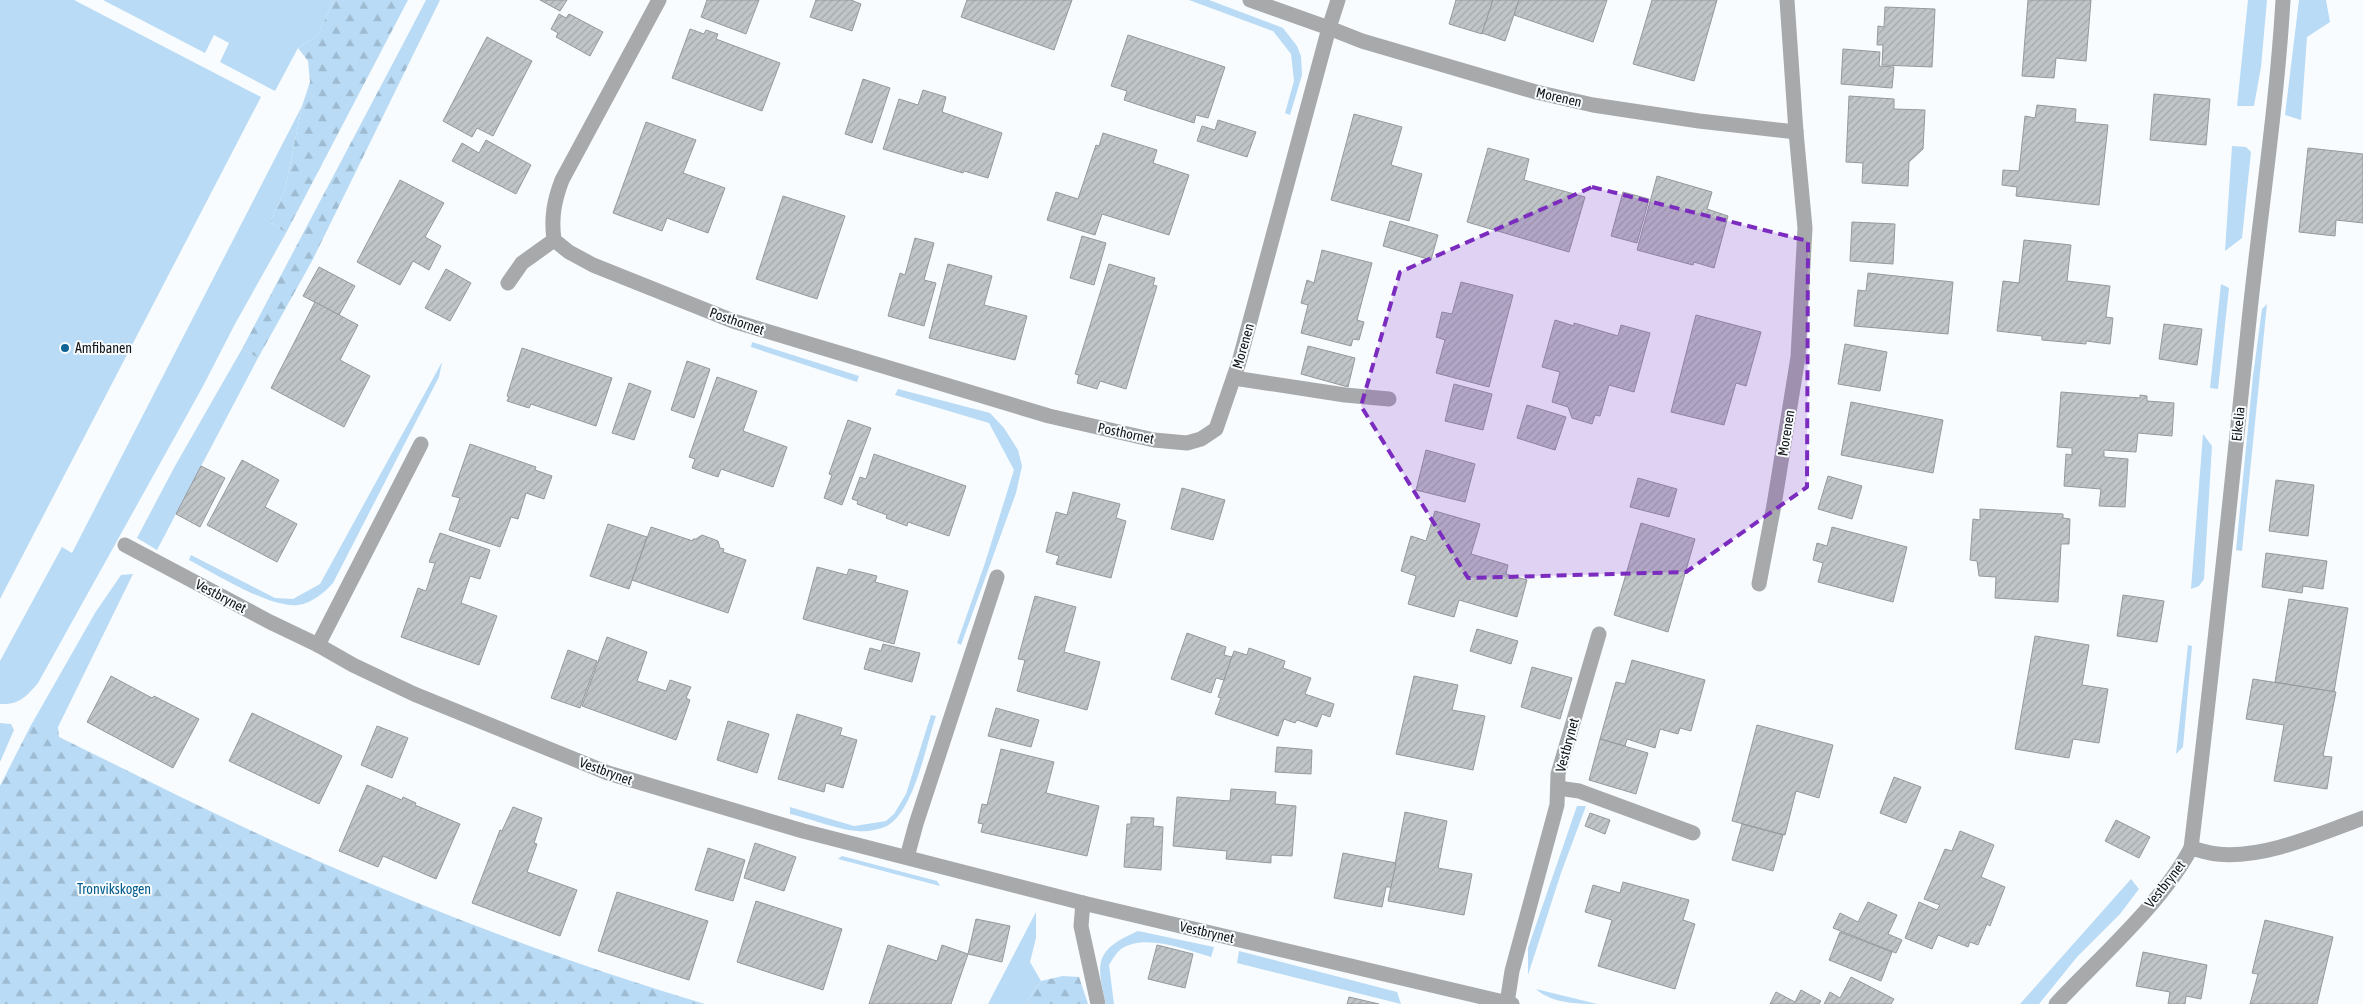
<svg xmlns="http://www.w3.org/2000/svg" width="2363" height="1004" viewBox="0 0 2363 1004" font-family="'Asap Condensed',sans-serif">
<defs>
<pattern id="forest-firs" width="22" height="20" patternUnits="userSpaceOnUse" patternTransform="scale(1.25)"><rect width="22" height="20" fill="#b9dbf5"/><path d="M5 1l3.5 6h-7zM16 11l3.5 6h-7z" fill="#9ebbd1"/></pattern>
<pattern id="building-hatch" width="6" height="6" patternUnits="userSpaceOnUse" patternTransform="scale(1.25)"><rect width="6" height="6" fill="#c0c5c8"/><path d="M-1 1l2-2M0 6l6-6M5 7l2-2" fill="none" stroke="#a4a8ab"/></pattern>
</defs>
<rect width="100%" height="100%" fill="#f8fcff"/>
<g fill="#b9dbf5">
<path d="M0 0H74L261 97 0 599Z"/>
<path d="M103 0H334L317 36 298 48 275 91 220 62 229 43 214 35 205 53Z"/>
<path d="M426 0H440L414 53 402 46Z"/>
<path d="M1189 0H1209L1283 28 1297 46 1301 56 1302 75 1290 115 1285 113 1294 81 1291 54 1273 31Z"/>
<path d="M2248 0H2267L2261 67 2254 106H2237Z"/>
<path d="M2299 0H2326L2330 22 2307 37 2301 120 2285 115Z"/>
<path d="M302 106 285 190 270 222 286 233 235 324 202 388 38 683C26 697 19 705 0 704V661L62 547 72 553Z"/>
<path d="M2232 146 2246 147 2251 152 2242 238 2225 251Z"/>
<path d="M2221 284 2229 288 2218 389 2210 388Z"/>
<path d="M2267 304 2242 551 2236 550 2253 376 2262 309Z"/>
<path d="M752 342 859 376 857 382 751 347Z"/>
<path d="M242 349 258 358 157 550 137 538 175 466Z"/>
<path d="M442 362 439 377 333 583C324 593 312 603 298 605 271 609 214 573 189 560L191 555 275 598 293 599 320 584Z"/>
<path d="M898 389 990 413 1004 428 1018 450 1022 466 1016 493 961 645 957 643 985 563 1014 470 989 423 895 395Z"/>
<path d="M2203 434 2212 446 2204 579 2199 586 2191 589Z"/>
<path d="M133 574 58 727H30L95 613 121 575Z"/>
<path d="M2188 645 2192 646 2183 747 2176 754Z"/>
<path d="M931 715 936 716C926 745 914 811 887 826 878 830 867 832 857 831 835 829 812 819 790 814V807L854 826 886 821 894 814 906 794Z"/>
<path d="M0 723 11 724 14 730 0 762Z"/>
<path d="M1577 806H1586L1561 873 1528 975V948Z"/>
<path d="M842 856 937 881 940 886 838 859Z"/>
<path d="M2131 879 2139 889 2120 914 2077 957 2039 1004H2020Z"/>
<path d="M1036 912V938L1030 962 1041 981 1025 1004H988Z"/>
<path d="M1138 931 1214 947 1211 957C1185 950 1146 933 1121 949 1116 953 1112 960 1109 965L1114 1004H1106C1096 961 1095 950 1138 931Z"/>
<path d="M1239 951 1397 992 1401 1004 1237 963Z"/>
<path d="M1536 989 1597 1004C1577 1004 1551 1003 1536 989Z"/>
</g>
<g fill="url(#forest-firs)">
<path d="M334 0H408L286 233 270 222 285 190 302 106 310 82 308 61 298 48 317 36Z"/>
<path d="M402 46 414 53 312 261 258 358 242 349Z"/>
<path d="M30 727H58L59 737C145 779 231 823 318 861 444 916 573 965 705 1004H0V786Z"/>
<path d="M1063 976 1079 977 1088 1004H1025L1041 981Z"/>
</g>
<g fill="url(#building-hatch)" stroke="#95999c">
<path d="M540 0H567L560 11Z"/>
<path d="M707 0H759L746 34 701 17Z"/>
<path d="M816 0H851L861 4 852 31 810 17Z"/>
<path d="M967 0H1072L1054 50 961 17Z"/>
<path d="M1456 0H1493L1482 34 1449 24Z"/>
<path d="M1493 0H1519L1505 41 1482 33Z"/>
<path d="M1519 0H1607L1593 42 1514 15Z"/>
<path d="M1652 0H1717L1694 81 1633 64Z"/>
<path d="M2028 0H2091L2086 61 2056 58 2054 78 2022 76Z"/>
<path d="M1885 7 1935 9 1932 67 1882 65 1883 45H1877L1878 26 1884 27Z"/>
<path d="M559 14 566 18 569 14 603 32 590 56 556 37 558 33 551 29Z"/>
<path d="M690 29 704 34 706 30 718 34 716 39 780 63 762 111 672 78Z"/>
<path d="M1128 35 1225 67 1208 118 1196 115 1194 123 1124 100 1127 91 1111 86Z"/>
<path d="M487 37 532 61 493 136 477 128 472 137 443 121Z"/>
<path d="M1843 49 1880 52 1879 66 1894 67 1892 88 1841 84Z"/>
<path d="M863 79 890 88 872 143 845 134Z"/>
<path d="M923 90 946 97 942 112 1002 133 988 178 964 171 963 173 883 149 899 99 918 105Z"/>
<path d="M2154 94 2210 99 2206 145 2150 140Z"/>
<path d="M1849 96 1894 99V109L1925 110 1923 149 1909 162 1908 186 1862 183 1863 163 1846 162Z"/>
<path d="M2037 105 2076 109 2075 122 2108 125 2099 205 2016 196 2017 187 2002 185 2003 170 2019 171 2025 116 2035 118Z"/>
<path d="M1354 114 1402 127 1391 165 1422 174 1409 221 1331 200Z"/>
<path d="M1218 120 1256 132 1247 157 1197 141 1202 126 1215 130Z"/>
<path d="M646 122 696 140 683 173 725 188 708 233 667 218 662 231 613 213Z"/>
<path d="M1103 133 1157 150 1153 163 1189 175 1169 235 1102 214 1095 235 1047 220 1056 192 1078 199 1096 145 1099 146Z"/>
<path d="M486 140 531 165 516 194 452 161 462 143 479 153Z"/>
<path d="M1488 148 1529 159 1524 180 1585 197 1569 252 1467 222Z"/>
<path d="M2308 148 2363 154V223L2336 220 2335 236 2299 232Z"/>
<path d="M1657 176 1712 192 1707 209 1728 216 1714 268 1694 262 1693 265 1637 250Z"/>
<path d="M400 180 444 203 425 237 441 246 429 270 413 261 400 285 357 262Z"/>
<path d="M1623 192 1649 199 1637 243 1611 236Z"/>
<path d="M783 196 845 216 817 299 756 279Z"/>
<path d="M1390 221 1438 235 1431 260 1383 246Z"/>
<path d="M1852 222 1895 224 1893 264 1850 261Z"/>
<path d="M1082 236 1106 243 1094 285 1070 278Z"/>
<path d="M915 238 934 243 924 280 936 283 924 326 888 316 900 273 905 275Z"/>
<path d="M2024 240 2071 245 2067 281 2110 286 2106 317 2113 318 2110 344 2086 341V344L2042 340V336L1997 331 2003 281 2019 283Z"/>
<path d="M1322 250 1372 263 1357 320 1364 322 1359 340 1353 339 1351 346 1301 333 1308 305 1301 303 1307 280 1314 283Z"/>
<path d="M948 264 992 276 984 305 1027 316 1015 360 929 338Z"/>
<path d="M1109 264 1155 278 1153 285 1157 286 1126 389 1100 381 1097 389 1077 383 1079 375 1075 374Z"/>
<path d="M319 267 355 286 339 315 303 296Z"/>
<path d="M446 269 471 283 450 321 425 308Z"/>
<path d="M1868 273 1953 282 1948 334 1854 326 1858 290 1866 291Z"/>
<path d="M1461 282 1513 295 1489 387 1436 373 1445 340 1436 337 1442 312 1452 314Z"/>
<path d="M315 302 358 325 340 360 370 376 344 427 271 388Z"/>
<path d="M1696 315 1761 332 1746 386 1736 383 1724 425 1671 412Z"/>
<path d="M1555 320 1574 326V323L1618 336 1621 325 1650 333 1634 392 1609 385 1600 416 1595 415 1592 424 1572 418 1568 407 1552 402 1560 372 1542 367Z"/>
<path d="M2164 324 2202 329 2197 365 2159 359Z"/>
<path d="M1845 344 1887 352 1880 391 1838 384Z"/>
<path d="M1308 346 1355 358 1348 387 1301 374Z"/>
<path d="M522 348 612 378 596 426 531 404 529 408 507 401 509 397 507 396Z"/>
<path d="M687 361 710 369 694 418 671 410Z"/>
<path d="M717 377 757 391 743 431 787 447 773 487 721 469 718 477 692 468 695 459 689 457Z"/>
<path d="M629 383 651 391 634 440 612 433Z"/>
<path d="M1454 384 1492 394 1483 430 1445 421Z"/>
<path d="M2061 392 2140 398V395L2147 396V401L2174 403 2172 436 2138 433 2136 452 2104 450V457L2128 459 2125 507 2099 506 2101 489 2064 486 2066 454 2072 455V448L2057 447Z"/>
<path d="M1851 402 1943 420 1933 473 1841 455Z"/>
<path d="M1527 405 1566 417 1555 450 1517 438Z"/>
<path d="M848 420 871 428 842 505 824 498 832 475 829 474Z"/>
<path d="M470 444 536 467 535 470 552 476 544 499 526 493 518 519 511 517 500 547 449 530 460 498 452 496Z"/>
<path d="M1426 450 1475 464 1465 502 1416 490Z"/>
<path d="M874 454 966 486 949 536 908 522 907 526 886 518 887 515 857 504 858 501 852 499 860 477 866 479Z"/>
<path d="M242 460 279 480 265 507 297 524 277 562 207 525Z"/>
<path d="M201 466 225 478 200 527 176 514Z"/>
<path d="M1828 476 1862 486 1852 519 1818 509Z"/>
<path d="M1638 478 1677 489 1669 517 1630 507Z"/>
<path d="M2276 480 2314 485 2308 536 2269 531Z"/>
<path d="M1182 488 1225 500 1213 540 1171 529Z"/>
<path d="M1073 492 1120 504 1116 518 1126 521 1111 578 1056 564 1059 556 1046 552 1056 512 1067 515Z"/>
<path d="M1980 509 2063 514V518L2070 519 2069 544H2061L2058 602 1995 598 1996 577 1979 576 1977 561 1970 560 1973 519 1980 520Z"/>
<path d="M1435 511 1480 524 1471 554 1508 565 1506 574 1527 580 1517 617 1459 600 1454 617 1408 604 1416 576 1401 571 1411 536 1426 541Z"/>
<path d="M1641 523 1695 539 1668 632 1614 615Z"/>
<path d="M608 524 647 537 629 589 590 576Z"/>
<path d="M651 527 693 541V539H696L702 535 718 541 720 548 724 549 723 552 746 560 728 613 632 580Z"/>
<path d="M1832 527 1907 547 1893 602 1818 582 1823 563 1813 560 1817 543 1827 546Z"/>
<path d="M440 533 490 550 480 579 470 576 461 603 497 616 479 665 401 637 418 588 426 591 435 563 429 562Z"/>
<path d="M2266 553 2327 561 2323 589 2303 586 2302 593 2262 587Z"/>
<path d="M817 567 847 575 849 569 877 576 875 582 908 591 894 644 803 619Z"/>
<path d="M2123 595 2164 601 2157 642 2117 636Z"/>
<path d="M1035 596 1076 607 1064 652 1100 662 1087 710 1017 691 1025 660 1018 659Z"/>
<path d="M2289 599 2348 608 2334 692 2275 682Z"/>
<path d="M1477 629 1518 641 1511 664 1470 651Z"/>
<path d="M1187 633 1226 647 1224 655 1232 657 1224 680 1216 678 1211 693 1171 679Z"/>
<path d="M2035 636 2089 645 2082 685 2108 689 2099 743 2073 739 2069 758 2015 749Z"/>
<path d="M607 637 647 652 637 681 666 691 670 680 691 687 686 698 690 700 676 740 582 706Z"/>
<path d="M883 644 920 653 912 682 864 669 870 648 881 651Z"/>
<path d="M1249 648 1285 661 1283 668 1311 678 1305 694 1334 704 1330 717 1322 714 1317 727 1297 720 1295 723 1284 719 1278 736 1215 714 1221 698 1218 697 1234 651 1247 655Z"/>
<path d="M568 650 597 661 580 708 551 698Z"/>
<path d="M1632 660 1705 680 1691 731 1680 728 1678 734 1660 729 1655 748 1627 739 1625 746 1600 739 1616 682 1625 684Z"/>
<path d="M1532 667 1572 678 1560 719 1521 707Z"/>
<path d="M111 676 152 698 154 696 199 719 173 768 87 722Z"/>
<path d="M1414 676 1458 685 1452 710 1485 716 1473 770 1396 754Z"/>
<path d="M2253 679 2336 692 2323 756 2332 757 2327 789 2274 781 2284 725 2246 719Z"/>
<path d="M996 708 1039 720 1031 747 988 736Z"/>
<path d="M252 713 342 756 319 804 229 761Z"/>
<path d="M797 714 842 728 840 735 857 740 843 788 826 783 824 792 778 779Z"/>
<path d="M728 721 769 734 757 773 717 760Z"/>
<path d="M1757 725 1833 745 1819 798 1796 791 1785 835 1732 821Z"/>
<path d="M377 726 408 738 392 778 361 765Z"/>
<path d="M1600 739 1648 753 1636 794 1589 780Z"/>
<path d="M1277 747 1312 750 1311 774 1275 772Z"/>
<path d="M1001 749 1054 762 1046 793 1099 806 1087 856 981 832 983 824 978 823 982 804 987 805Z"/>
<path d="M1894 777 1921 787 1906 823 1880 813Z"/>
<path d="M367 785 402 800 403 797 416 803 415 805 460 824 436 879 383 856 378 867 339 851Z"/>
<path d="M1231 789 1276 792 1275 804 1296 806 1292 856 1271 855V863L1226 859 1227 851 1173 846 1177 797 1230 801Z"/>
<path d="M513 807 542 818 534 843 537 844 527 872 577 890 560 936 472 903 500 830 502 831Z"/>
<path d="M1405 812 1447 821 1438 868 1472 874 1464 915 1388 901Z"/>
<path d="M1590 813 1610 820 1605 834 1585 826Z"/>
<path d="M1131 817 1154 818 1153 826 1163 827 1161 870 1124 867 1127 824H1131Z"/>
<path d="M2116 820 2150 837 2139 858 2105 841Z"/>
<path d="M1742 824 1783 835 1773 871 1732 860Z"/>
<path d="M1960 831 1994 845 1981 877 2005 887 1990 926 1987 924 1978 945 1970 942 1968 947 1938 935 1932 949 1905 938 1919 902 1937 910 1940 905 1924 899 1945 849 1952 851Z"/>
<path d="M755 843 796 857 784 891 744 878Z"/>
<path d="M708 848 745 860 733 901 695 890Z"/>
<path d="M1343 853 1396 863 1391 887H1386L1382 907 1334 898Z"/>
<path d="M1623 882 1689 900 1683 920 1695 924 1675 989 1598 966 1612 920 1585 912 1593 885 1620 893Z"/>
<path d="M617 892 708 921 689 980 598 951Z"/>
<path d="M756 901 842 929 823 990 737 962Z"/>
<path d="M1868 902 1897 915 1888 934 1902 940 1896 953 1833 928 1840 913 1858 922Z"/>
<path d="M976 919 1010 926 1002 962 968 954Z"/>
<path d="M2265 920 2333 937 2317 1004H2250L2258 974 2252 973Z"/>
<path d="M1840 932 1892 952 1881 981 1829 960Z"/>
<path d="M888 945 937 961 942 945 968 954 951 1004H869Z"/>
<path d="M1157 945 1193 954 1185 988 1148 979Z"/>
<path d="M2143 952 2207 965 2201 999 2186 996 2185 1004H2168L2170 992 2136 986Z"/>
<path d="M1851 977 1894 999 1891 1004H1824L1830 992 1840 998Z"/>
<path d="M1801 990 1821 1001 1819 1004H1770L1776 992 1795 1002Z"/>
<path d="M1349 997 1379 1004H1347Z"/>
</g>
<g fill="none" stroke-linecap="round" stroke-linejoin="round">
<g stroke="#a7a9ab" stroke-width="15">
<path d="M1234 378 1345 395 1389 399"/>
<path d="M1558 788 1579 791 1693 833"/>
<path d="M1083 903 1081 926 1098 1004"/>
</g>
<g stroke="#a7a9ab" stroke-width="15">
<path d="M659 0 562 180C554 201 551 218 554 240L569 252 593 265 733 321 1049 416 1154 440 1187 443 1201 439 1216 429 1239 362 1329 28 1250 0"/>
<path d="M1338 0 1329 28 1362 41 1536 92 1593 105 1699 121 1796 132 1787 0"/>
<path d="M508 283 522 263 554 240"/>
<path d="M125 545 270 622 318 645 353 665 414 694 608 773 803 831 1083 903 1512 1004"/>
<path d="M1759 584 1774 505 1798 357 1805 228 1796 132"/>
<path d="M318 645 421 444"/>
<path d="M2191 848C2213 669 2231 490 2250 311 2261 208 2277 104 2283 0"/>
<path d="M907 857 916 824 997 577"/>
<path d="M1507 1003 1512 971 1557 805 1558 774 1599 634"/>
<path d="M2056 1004C2098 959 2163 902 2191 848 2199 850 2208 853 2217 854 2264 859 2319 834 2363 818"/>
</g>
</g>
<path fill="#7b2cbf" fill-opacity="0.2" stroke="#7b2cbf" stroke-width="4" stroke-dasharray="10 6" stroke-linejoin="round" d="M1592 187 1808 241 1807 487 1686 572 1468 578 1361 406 1400 272Z"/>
<circle fill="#106495" stroke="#f8fcff" stroke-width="2" cx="65" cy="348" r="5"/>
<g text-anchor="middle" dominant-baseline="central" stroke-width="4" stroke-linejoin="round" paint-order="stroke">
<g font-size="14" fill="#131516" stroke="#f8fcff">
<text transform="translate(1559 97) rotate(13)">Morenen</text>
<text transform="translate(737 321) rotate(19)">Posthornet</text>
<text transform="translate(1243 346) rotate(-74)">Morenen</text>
<text transform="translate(2238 424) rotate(-84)">Eikelia</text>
<text transform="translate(1126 433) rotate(12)">Posthornet</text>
<text transform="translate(1786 433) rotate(-81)">Morenen</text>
<text transform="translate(221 596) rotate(28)">Vestbrynet</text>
<text transform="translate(1567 745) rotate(-75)">Vestbrynet</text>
<text transform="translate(606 771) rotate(20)">Vestbrynet</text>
<text transform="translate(2165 884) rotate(-52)">Vestbrynet</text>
<text transform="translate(1207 932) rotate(13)">Vestbrynet</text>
</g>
<g font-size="14" fill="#131516" stroke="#f8fcff" text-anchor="start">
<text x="75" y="348">Amfibanen</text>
</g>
<g font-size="14" fill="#005b8b" stroke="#f8fcff">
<text x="114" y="889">Tronvikskogen</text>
</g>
</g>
</svg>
